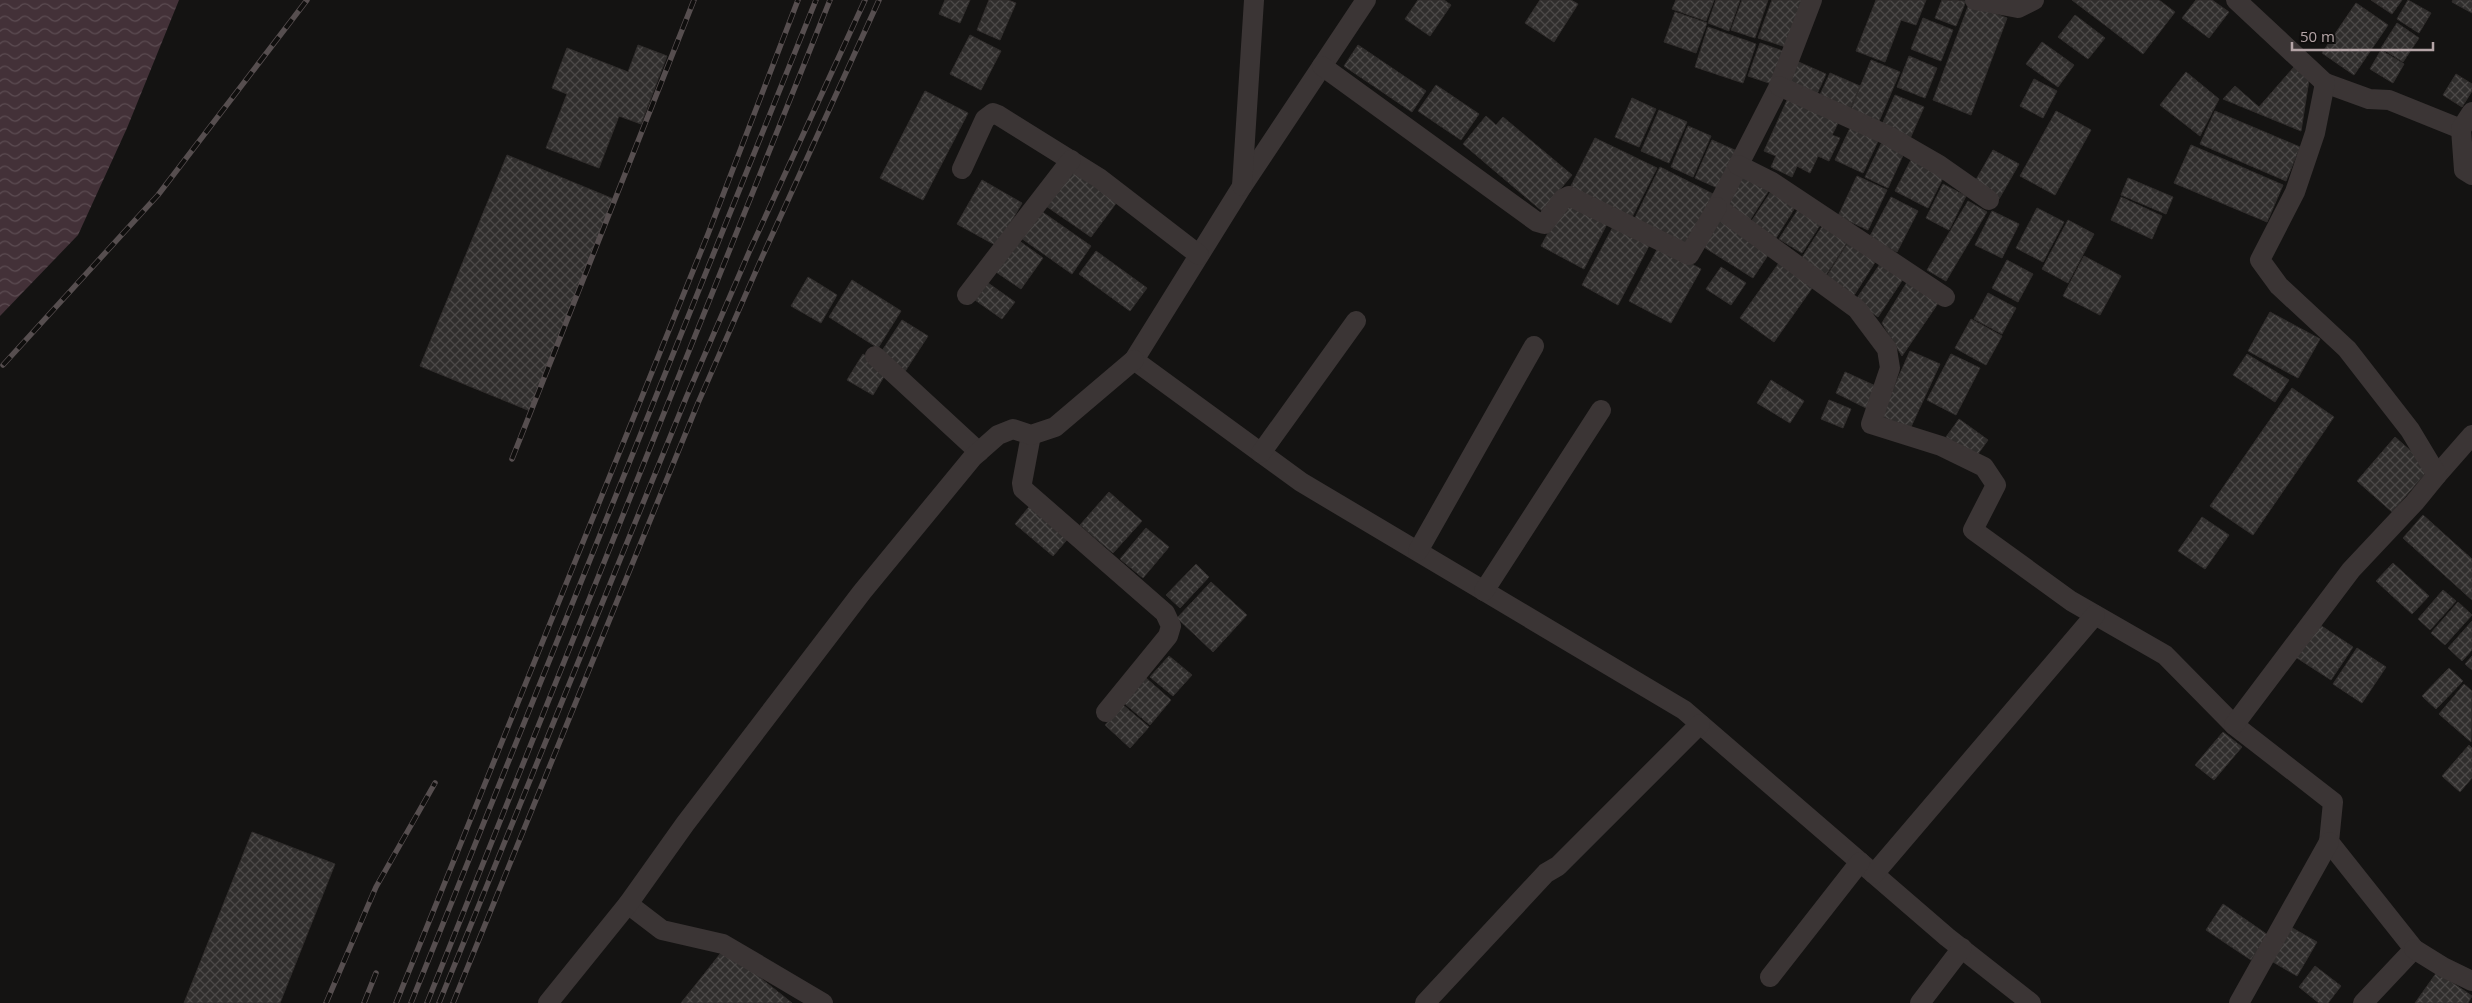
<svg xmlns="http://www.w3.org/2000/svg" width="2472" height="1003" viewBox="0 0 2472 1003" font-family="'Open Sans',sans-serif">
<defs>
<pattern id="water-waves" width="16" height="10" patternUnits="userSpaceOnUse" patternTransform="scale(1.25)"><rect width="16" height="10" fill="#433138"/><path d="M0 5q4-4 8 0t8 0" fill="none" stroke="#5c4c52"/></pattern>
<pattern id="building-cross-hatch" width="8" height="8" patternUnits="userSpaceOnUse" patternTransform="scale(1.25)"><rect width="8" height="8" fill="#302e2d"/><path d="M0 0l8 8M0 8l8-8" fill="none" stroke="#4c4948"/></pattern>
</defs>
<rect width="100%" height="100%" fill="#141312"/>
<path fill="url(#water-waves)" d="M0 0H179L127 128 78 235 0 316Z"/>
<g fill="url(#building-cross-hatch)" stroke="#302d2c">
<path d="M945 0H970L960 23 939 14Z"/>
<path d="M989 0H1008L1016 3 1000 40 977 30Z"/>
<path d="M1418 0H1444L1451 5 1430 36 1405 19Z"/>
<path d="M1540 0H1571L1578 4 1554 42 1525 23Z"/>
<path d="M1676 0H1714L1706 21 1672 9Z"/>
<path d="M1716 0H1740L1729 31 1708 23Z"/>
<path d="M1742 0H1768L1755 38 1731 30Z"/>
<path d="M1772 0H1806L1789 48 1758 38Z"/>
<path d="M1876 0H1926L1916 25 1901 20 1885 62 1856 51Z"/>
<path d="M1942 0 1966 1 1956 26 1935 18Z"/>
<path d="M2072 0H2159L2175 12 2143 54Z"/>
<path d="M2196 0H2212L2229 12 2209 38 2182 18Z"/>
<path d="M2371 0H2402L2392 14Z"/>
<path d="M2408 0 2431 13 2419 33 2397 19Z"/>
<path d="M2453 0H2472V13L2452 2Z"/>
<path d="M2356 3 2388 25 2354 75 2322 53Z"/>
<path d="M1969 4 2007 18 1971 115 1933 100Z"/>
<path d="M1675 12 1707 23 1696 53 1664 42Z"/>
<path d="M2075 15 2105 38 2088 59 2058 37Z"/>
<path d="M1923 18 1953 30 1941 61 1911 49Z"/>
<path d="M2397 23 2419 38 2403 62 2381 48Z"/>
<path d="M1708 27 1756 44 1743 83 1695 67Z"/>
<path d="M970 35 1001 51 981 90 950 74Z"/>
<path d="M2042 42 2074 65 2058 87 2026 64Z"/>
<path d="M1760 43 1783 51 1772 84 1748 76Z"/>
<path d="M638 45 667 56 641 124 619 116 599 168 546 148 567 94 552 88 567 48 628 72Z"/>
<path d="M1358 45 1426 91 1412 112 1344 66Z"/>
<path d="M2381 50 2404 64 2393 83 2370 69Z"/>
<path d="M1909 56 1937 68 1925 98 1897 87Z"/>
<path d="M1794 60 1826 74 1817 94 1785 80Z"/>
<path d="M1871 60 1900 72 1877 126 1849 114Z"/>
<path d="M2294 67 2309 80 2301 131 2223 99 2235 86 2259 107Z"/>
<path d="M2186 72 2219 99 2200 136 2160 105Z"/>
<path d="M1830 73 1860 86 1849 111 1819 97Z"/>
<path d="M2456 74 2472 84V91L2462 107 2443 95Z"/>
<path d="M2034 79 2057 91 2043 118 2020 106Z"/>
<path d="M1436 85 1479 114 1461 140 1418 111Z"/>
<path d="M925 91 968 113 923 200 880 178Z"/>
<path d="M1895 95 1924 107 1909 141 1880 129Z"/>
<path d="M1632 98 1656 109 1639 147 1615 137Z"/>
<path d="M1788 98 1839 121 1832 135 1840 138 1829 161 1818 156 1810 173 1797 166 1792 177 1771 167 1776 156 1764 151Z"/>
<path d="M1659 110 1687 122 1669 163 1641 151Z"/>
<path d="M2056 111 2091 130 2055 195 2020 176Z"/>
<path d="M2215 111 2300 147 2286 181 2200 144Z"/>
<path d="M1486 116 1496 125 1503 117 1572 175 1542 211 1463 144Z"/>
<path d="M1688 126 1711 136 1693 177 1671 167Z"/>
<path d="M1851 126 1879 139 1863 173 1835 160Z"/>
<path d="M1595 138 1657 168 1630 221 1569 190Z"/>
<path d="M1712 140 1737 151 1720 189 1695 178Z"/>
<path d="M1883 140 1905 151 1888 188 1865 177Z"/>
<path d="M2191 145 2283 185 2267 222 2174 183Z"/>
<path d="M1993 150 2019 164 1999 199 1973 185Z"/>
<path d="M507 155 616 200 530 411 420 366Z"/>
<path d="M1912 158 1945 174 1928 208 1895 191Z"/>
<path d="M1660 167 1713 194 1685 248 1633 222Z"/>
<path d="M1072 171 1117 202 1091 237 1046 206Z"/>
<path d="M1745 171 1771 187 1750 220 1724 204Z"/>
<path d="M1857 176 1887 190 1868 230 1838 216Z"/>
<path d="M2128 178 2173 197 2166 214 2121 195Z"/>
<path d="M982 180 1022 203 997 246 957 224Z"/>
<path d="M1943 184 1966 196 1949 230 1926 218Z"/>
<path d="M1772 190 1796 206 1776 238 1751 222Z"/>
<path d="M1891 197 1918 211 1897 252 1869 238Z"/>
<path d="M2121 197 2162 216 2152 239 2111 220Z"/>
<path d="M1566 200 1608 222 1584 269 1541 246Z"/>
<path d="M1968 201 1987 212 1946 281 1927 270Z"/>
<path d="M1799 208 1822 222 1802 253 1779 239Z"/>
<path d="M2037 208 2064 222 2043 262 2016 248Z"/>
<path d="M1041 211 1091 246 1072 274 1021 238Z"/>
<path d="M1992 211 2019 224 2002 258 1975 245Z"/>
<path d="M1716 218 1770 252 1753 278 1699 244Z"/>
<path d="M2068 220 2094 234 2068 283 2042 269Z"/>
<path d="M1615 223 1651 242 1618 305 1582 285Z"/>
<path d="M1823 225 1848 241 1826 275 1801 259Z"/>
<path d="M1851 238 1879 256 1853 297 1825 279Z"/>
<path d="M1018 240 1043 258 1021 289 996 272Z"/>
<path d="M1659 246 1701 269 1671 323 1629 301Z"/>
<path d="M1096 251 1147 288 1130 311 1079 274Z"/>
<path d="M2084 256 2121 276 2100 315 2063 296Z"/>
<path d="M1781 260 1815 284 1774 342 1740 318Z"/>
<path d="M2007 260 2033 274 2018 302 1992 288Z"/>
<path d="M1882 261 1905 276 1878 317 1855 301Z"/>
<path d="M1721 267 1746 283 1731 305 1706 289Z"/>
<path d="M808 277 837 295 821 323 791 306Z"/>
<path d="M1909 279 1941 299 1902 356 1882 323Z"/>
<path d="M852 280 901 311 878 348 829 317Z"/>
<path d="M988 283 1015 302 1002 319 975 300Z"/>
<path d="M1988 293 2016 308 2002 334 1974 319Z"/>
<path d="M2270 312 2320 339 2298 378 2248 351Z"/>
<path d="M1971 319 2002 336 1986 365 1955 348Z"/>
<path d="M902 320 928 336 904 373 878 357Z"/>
<path d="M1910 351 1940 364 1910 429 1881 416Z"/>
<path d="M863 354 888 370 873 395 847 380Z"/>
<path d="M1951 354 1980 368 1956 415 1927 400Z"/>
<path d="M2247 354 2289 380 2275 402 2233 375Z"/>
<path d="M1845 372 1880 388 1870 410 1836 393Z"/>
<path d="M1771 380 1804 401 1790 423 1757 403Z"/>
<path d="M2292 388 2334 417 2253 535 2210 506Z"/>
<path d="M1829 400 1851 409 1843 428 1821 419Z"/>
<path d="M1959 419 1988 440 1975 458 1946 437Z"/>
<path d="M2395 437 2430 468 2392 512 2357 481Z"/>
<path d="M1109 492 1142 521 1113 553 1080 525Z"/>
<path d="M1033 502 1071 535 1053 556 1015 524Z"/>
<path d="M2423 515 2472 559V600L2403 538Z"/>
<path d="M2202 517 2229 535 2205 569 2178 551Z"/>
<path d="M1146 528 1169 547 1143 578 1120 559Z"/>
<path d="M2393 563 2429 596 2412 614 2376 581Z"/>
<path d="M1196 564 1209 577 1180 608 1166 595Z"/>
<path d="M1211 582 1247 615 1213 652 1177 618Z"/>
<path d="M2443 590 2456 601 2430 630 2418 619Z"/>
<path d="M2458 602 2472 615 2445 645 2431 633Z"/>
<path d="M2472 621V650L2462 661 2448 648Z"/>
<path d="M2317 623 2353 647 2331 680 2294 656Z"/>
<path d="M2357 648 2386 667 2362 703 2333 684Z"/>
<path d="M1169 656 1192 675 1173 696 1150 677Z"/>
<path d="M2472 656V670L2465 664Z"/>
<path d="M2449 668 2463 681 2436 709 2422 696Z"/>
<path d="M1146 678 1171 700 1150 725 1124 703Z"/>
<path d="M2464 684 2472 691 2471 742 2439 714Z"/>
<path d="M1123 705 1149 727 1130 748 1105 725Z"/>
<path d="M2223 732 2242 747 2214 780 2195 765Z"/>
<path d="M2469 745 2472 748V778L2460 792 2442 776Z"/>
<path d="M252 832 335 864 280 1003H184Z"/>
<path d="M2223 904 2268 935 2251 960 2206 930Z"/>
<path d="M2287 925 2317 942 2297 976 2268 959Z"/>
<path d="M724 949 792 1003H681Z"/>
<path d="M2315 966 2341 986 2328 1003H2319L2299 987Z"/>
<path d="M2437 972 2472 996 2468 1003H2415Z"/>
</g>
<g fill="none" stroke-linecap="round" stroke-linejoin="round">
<g stroke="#3b3535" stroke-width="20">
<path d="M1366 0 1241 188 1134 360 1301 482 1684 710 1947 937 2031 1003"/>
<path d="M1812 0 1779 86 1717 207 1857 309 1887 349 1890 368 1871 424 1941 446 1984 467 1996 485 1973 530 2071 601 2165 655 2234 725 2333 802 2329 842 2414 949 2363 1003"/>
<path d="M1975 0 2018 8 2034 0"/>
<path d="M1322 66 1537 222 1544 224 1563 199 1569 196 1689 255 1717 207"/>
<path d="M2325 83 2369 99 2389 100 2461 129"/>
<path d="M1779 86 1887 135 1939 165 1989 200"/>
<path d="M2472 112 2461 129 2464 170 2472 175"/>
<path d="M1738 165 1772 182 1945 297"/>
<path d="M962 169 985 119 993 113 998 115 1099 178 1199 255"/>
<path d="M1242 186 1254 0"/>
<path d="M967 295 1071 160"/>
<path d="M875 356 979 452"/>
<path d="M1031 435 1022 483 1023 489 1165 613 1171 626 1168 636 1106 712"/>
<path d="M1261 453 1356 321"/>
<path d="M2437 475 2472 435"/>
<path d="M1418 551 1534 346"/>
<path d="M1484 591 1601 410"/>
<path d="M2234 725 2351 570 2415 502 2437 475 2410 430 2347 349 2279 286 2260 260 2295 192 2315 133 2325 83 2236 0"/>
<path d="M1874 874 2095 615"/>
<path d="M628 904 662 930 723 944 823 1003"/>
<path d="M2414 949 2443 967 2472 981"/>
<path d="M1770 977 1860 862"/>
<path d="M548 1003 628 904 685 824 862 592 973 457 998 435 1013 429 1031 435 1055 427 1134 360"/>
<path d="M1425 1003 1546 873 1558 866 1700 724"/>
<path d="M1920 1003 1962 948"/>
<path d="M2239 1003 2329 842"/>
</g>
<g stroke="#564e4f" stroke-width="5.5">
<g id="rail">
<path d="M3 365 158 195 307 0"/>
<path d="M512 459 694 0"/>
<path d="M326 1003 376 887 435 783"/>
<path d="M364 1003 376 973"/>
<path d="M396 1003 708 234 798 0"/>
<path d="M411 1003 816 0"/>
<path d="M427 1003 830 0"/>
<path d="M439 1003 686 398 750 250 865 0"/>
<path d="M453 1003 698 403 763 255 879 0"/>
</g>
</g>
<use href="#rail" stroke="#0f0e0d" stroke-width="4" stroke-dasharray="11" stroke-linecap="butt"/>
</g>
<path d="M2292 42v8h141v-8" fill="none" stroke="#b4a4a6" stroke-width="2.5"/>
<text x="2300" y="42" font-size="15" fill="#b4a4a6" stroke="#0f0e0d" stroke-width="4" paint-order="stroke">50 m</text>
</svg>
